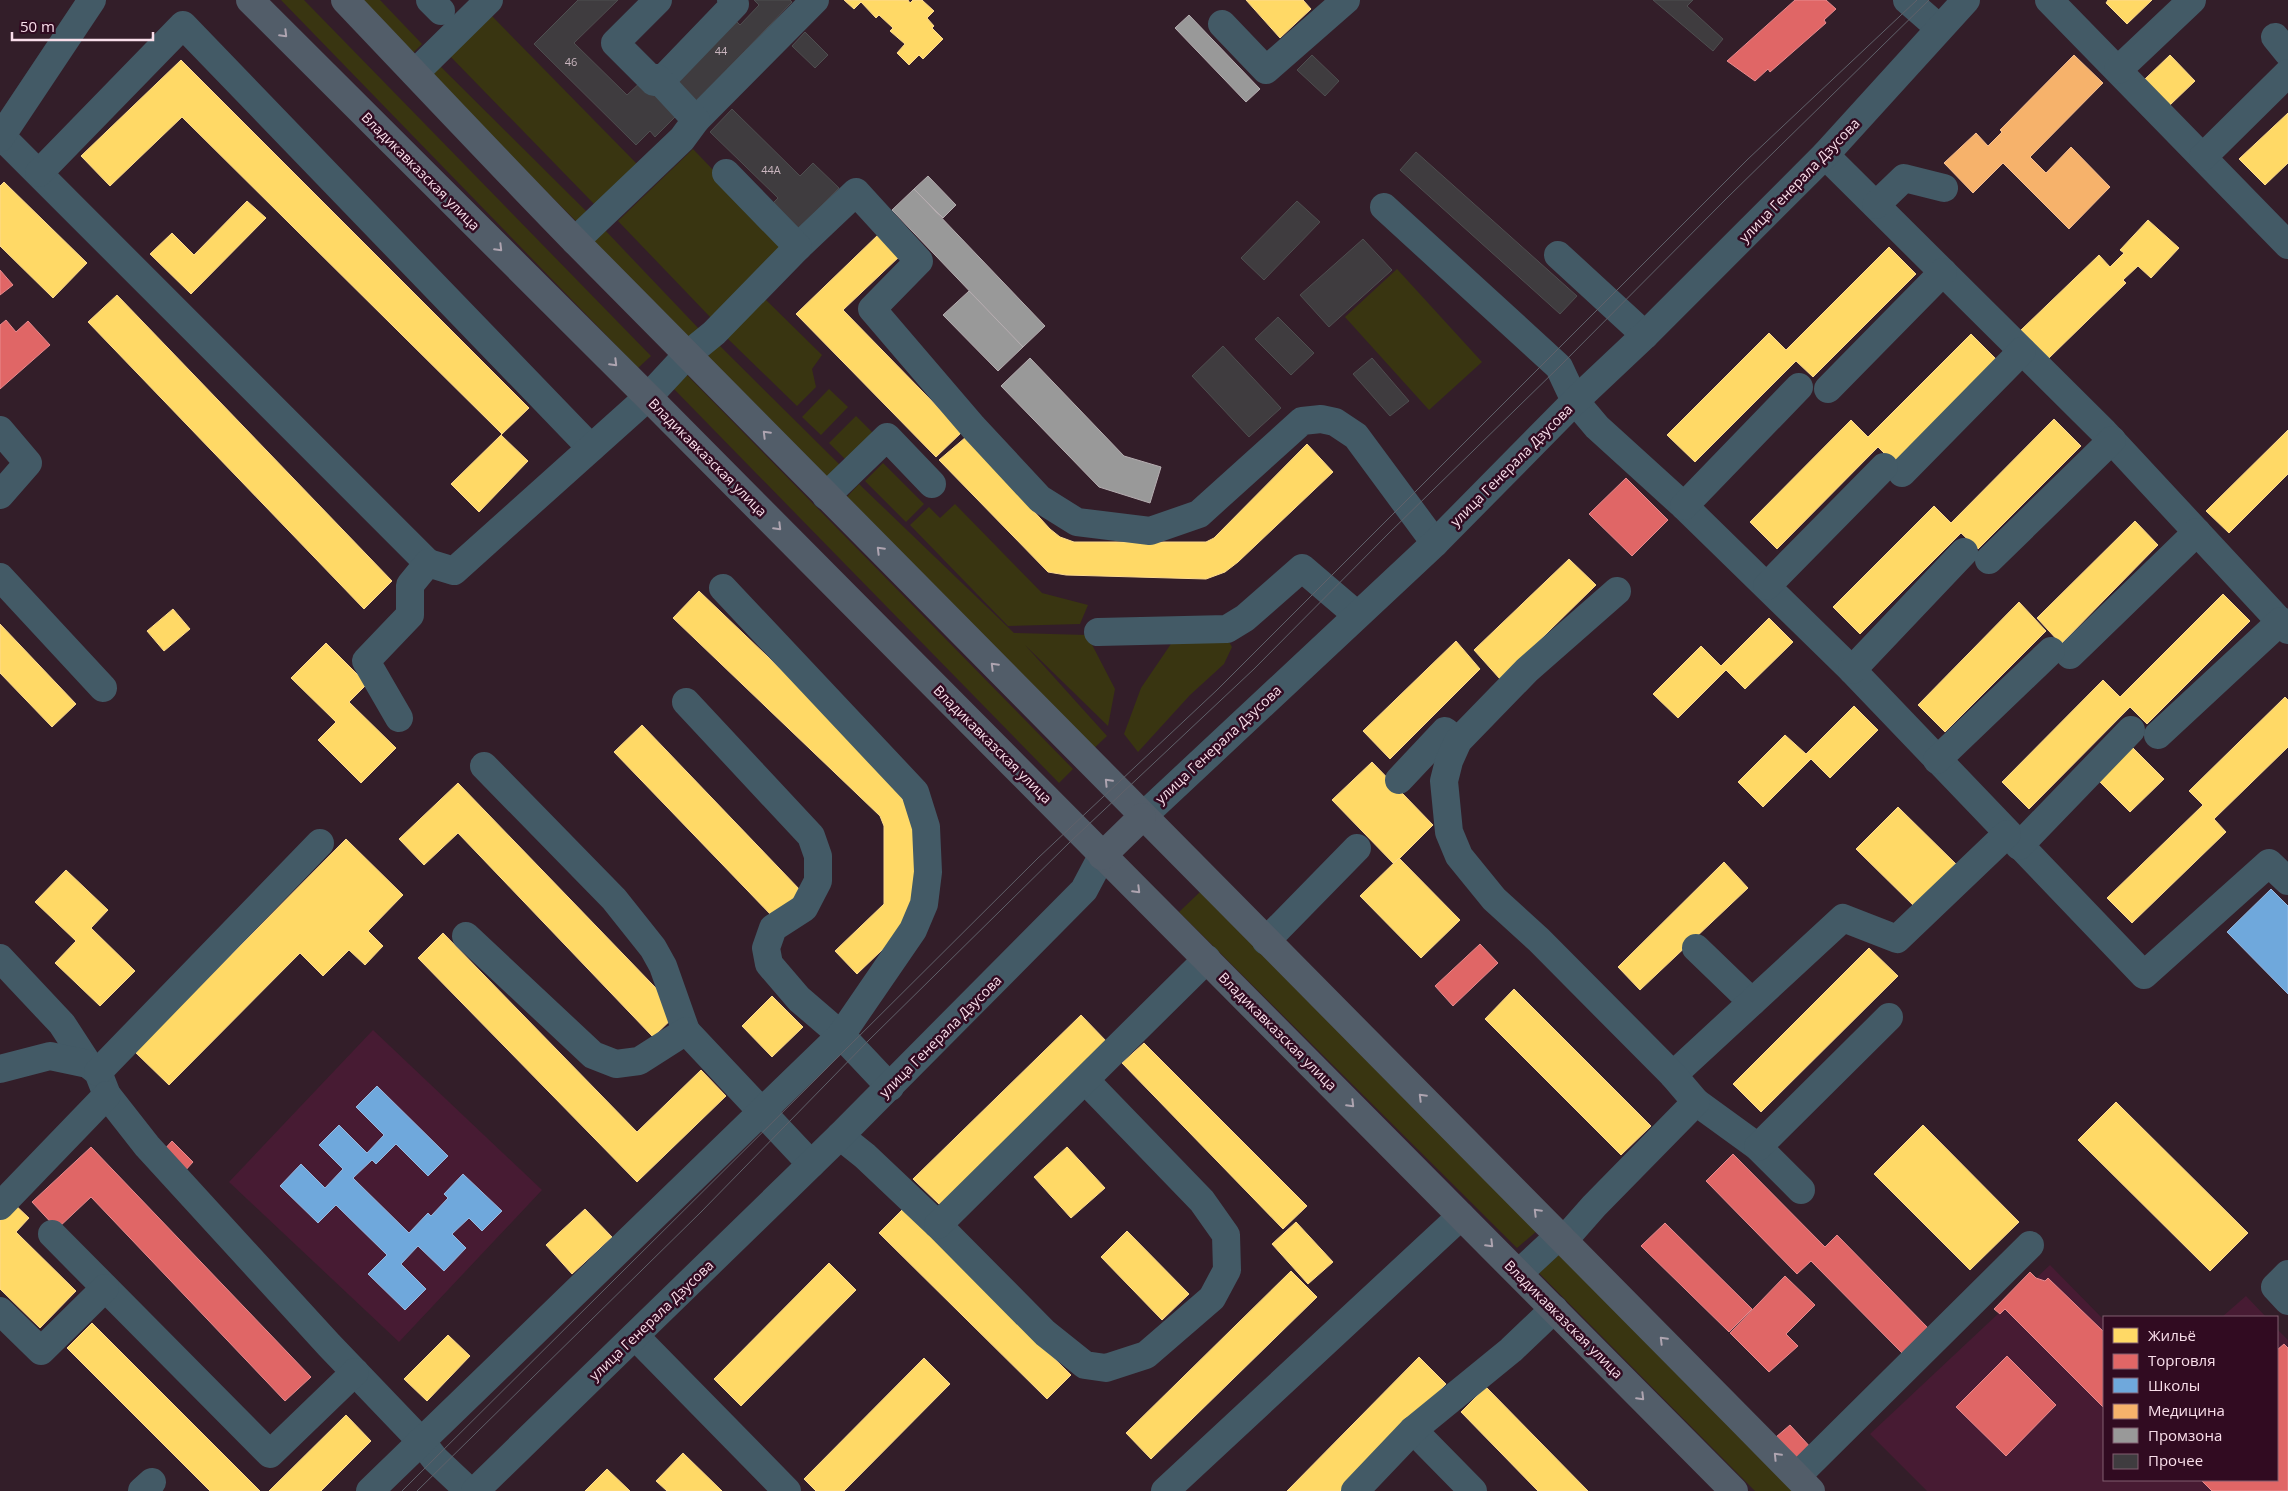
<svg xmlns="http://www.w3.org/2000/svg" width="2288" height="1491" viewBox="0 0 2288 1491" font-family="'Open Sans',sans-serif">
<rect width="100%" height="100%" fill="#331e29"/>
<g fill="#471b33">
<path d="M373 1030 542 1190 399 1342 229 1182Z"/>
<path d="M2050 1265 2104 1320V1480H2277V1329L2288 1340V1491H1927L1870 1434Z"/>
<path d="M2246 1296 2266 1317H2222Z"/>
</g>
<g fill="#393511">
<path d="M281 0H304L651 356 638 368Z"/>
<path d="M354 0H380L422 44 409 57Z"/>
<path d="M489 13 639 166 597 207 448 54Z"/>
<path d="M438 64 589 214 579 224 428 74Z"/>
<path d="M693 149 787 247 712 319 618 221Z"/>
<path d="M603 228 700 330 688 342 590 240Z"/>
<path d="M1397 269 1482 362 1429 410 1345 317Z"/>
<path d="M765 299 822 355 812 369 816 387 797 406 727 338Z"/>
<path d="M719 345 841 466 827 480 705 359Z"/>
<path d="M686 374 1073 769 1059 783 672 387Z"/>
<path d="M829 389 848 407 821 435 802 417Z"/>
<path d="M856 416 875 435 848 462 829 443Z"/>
<path d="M883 463 924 504 906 522 865 481Z"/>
<path d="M859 484 1014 633 1087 635 1115 689 1108 726 1025 645 1107 736 1089 753 842 502Z"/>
<path d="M955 504 1042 593 1088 605 1080 624 1008 626 910 525 929 507 940 518Z"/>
<path d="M1224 633 1232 647 1224 664 1190 695 1138 752 1124 734 1141 688 1175 638Z"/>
<path d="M1200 892 1537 1231 1517 1248 1179 912Z"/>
<path d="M1561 1253 1796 1491H1755L1539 1273Z"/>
</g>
<g fill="#ffd966" stroke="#fdda8e">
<path d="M844 0H908L910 3 913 0H922L934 11 927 18 934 26 932 28 943 39 923 59 919 55 909 65 897 53 905 44 890 31 893 28 879 15 876 18 861 2 854 9Z"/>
<path d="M1246 0H1303L1311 9 1280 38Z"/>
<path d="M2108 0H2152L2127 24 2106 3Z"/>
<path d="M2170 55 2195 81 2170 105 2145 79Z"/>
<path d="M181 60 529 408 501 435 528 461 479 512 451 484 502 434 182 117 110 186 81 156Z"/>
<path d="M2288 113V163L2265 185 2239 159Z"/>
<path d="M4 182 87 263 53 298 0 246V186Z"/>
<path d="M247 201 266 218 191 294 150 254 172 233 194 255Z"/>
<path d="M2148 220 2179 248 2151 278 2138 266 2123 280 2126 283 2049 358 2021 330 2099 255 2110 267 2124 253 2120 250Z"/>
<path d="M880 233 901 255 843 310 962 432 936 457 796 314Z"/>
<path d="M1889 247 1916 274 1813 377 1796 361 1695 462 1667 435 1769 333 1786 350Z"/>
<path d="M117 295 392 581 364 609 88 322Z"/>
<path d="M1971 334 1998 361 1895 464 1878 447 1777 549 1750 522 1851 420 1868 437Z"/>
<path d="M2054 419 2081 446 1978 549 1961 533 1860 634 1833 607 1934 506 1951 523Z"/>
<path d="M2288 430V474L2229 533 2206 511Z"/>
<path d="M966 437 1050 529 1060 537 1074 542H1206L1214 538 1307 444 1333 472 1238 562 1225 572 1206 579 1066 575 1048 572 939 460Z"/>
<path d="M2135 521 2158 545 2061 644 2037 618Z"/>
<path d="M1569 559 1596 585 1500 679 1474 650Z"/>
<path d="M699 591 906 789 900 795 918 826 916 898 906 927 857 974 835 951 884 904V826L880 816 673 618Z"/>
<path d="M2223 594 2250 621 2147 724 2130 707 2029 809 2002 782 2103 680 2120 697Z"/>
<path d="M2019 602 2046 631 1945 732 1918 705Z"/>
<path d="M173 609 190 629 164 651 147 631Z"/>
<path d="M1769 618 1793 642 1745 689 1726 670 1678 718 1653 694 1701 646 1721 666Z"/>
<path d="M0 624 76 704 52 727 0 673Z"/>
<path d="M1456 641 1480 669 1390 759 1363 731Z"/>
<path d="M326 643 367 684 349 702 396 748 361 783 318 740 336 722 291 678Z"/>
<path d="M2285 697 2288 700V747L2214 819 2226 832 2132 923 2107 898 2203 805 2189 791Z"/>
<path d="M1854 706 1878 730 1830 778 1811 759 1763 807 1738 782 1785 735 1806 754Z"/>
<path d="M642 725 801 891 773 917 614 752Z"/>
<path d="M2132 747 2164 779 2130 812 2098 780Z"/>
<path d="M1372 762 1433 825 1394 864 1332 800Z"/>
<path d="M458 783 679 1012 653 1037 458 833 424 865 399 839Z"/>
<path d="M1898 807 1958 866 1916 908 1856 849Z"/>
<path d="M346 839 403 895 368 931 383 946 365 965 349 950 323 976 300 953 169 1085 135 1052Z"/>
<path d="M1399 858 1460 920 1421 958 1360 896Z"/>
<path d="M1724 862 1748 888 1640 990 1618 967Z"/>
<path d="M66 870 108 910 91 928 135 971 100 1006 55 963 76 941 35 902Z"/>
<path d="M443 933 637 1132 701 1070 726 1096 637 1182 418 958Z"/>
<path d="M1869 948 1898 976 1761 1112 1733 1084Z"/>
<path d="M1514 989 1651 1126 1621 1155 1485 1019Z"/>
<path d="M772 996 803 1027 772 1057 742 1026Z"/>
<path d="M1081 1015 1108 1043 940 1205 913 1179Z"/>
<path d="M1144 1043 1307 1206 1283 1229 1122 1063Z"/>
<path d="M2116 1102 2248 1233 2210 1271 2078 1140Z"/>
<path d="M1923 1125 2019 1222 1970 1270 1874 1174Z"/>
<path d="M1067 1147 1105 1188 1071 1218 1034 1177Z"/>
<path d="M12 1202 29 1218 16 1232 76 1291 40 1328 0 1289V1214Z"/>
<path d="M585 1209 612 1237 572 1274 546 1245Z"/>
<path d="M903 1209 1071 1375 1047 1399 879 1233Z"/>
<path d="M1296 1222 1333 1262 1308 1284 1272 1244Z"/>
<path d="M1127 1231 1189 1294 1162 1320 1101 1257Z"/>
<path d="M829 1263 856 1290 741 1406 714 1379Z"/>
<path d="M1291 1271 1317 1297 1151 1459 1126 1433Z"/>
<path d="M92 1323 260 1491H210L67 1348Z"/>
<path d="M448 1335 470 1356 427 1401 404 1379Z"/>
<path d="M1419 1357 1446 1384 1340 1491H1287Z"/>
<path d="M924 1358 950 1384 844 1491H816L804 1479Z"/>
<path d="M1486 1387 1588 1491H1538L1461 1412Z"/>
<path d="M346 1415 371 1441 321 1491H269Z"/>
<path d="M683 1453 722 1491H667L656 1481Z"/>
<path d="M607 1469 630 1491H585Z"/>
</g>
<g fill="#e06666" stroke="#e88a8e">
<path d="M1795 0H1826L1836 9 1824 20 1826 23 1770 72 1768 69 1755 81 1727 61Z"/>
<path d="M0 270 13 285 0 295Z"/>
<path d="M6 320 16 332 28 321 50 345 0 389V325Z"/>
<path d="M1626 478 1668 520 1632 556 1589 514Z"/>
<path d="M1480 944 1498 963 1453 1006 1435 986Z"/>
<path d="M172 1141 193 1162 184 1172 163 1151Z"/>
<path d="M91 1147 311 1377 285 1401 91 1197 57 1229 32 1202Z"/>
<path d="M1733 1154 1825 1247 1837 1235 1929 1329 1903 1354 1811 1261 1797 1274 1706 1181Z"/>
<path d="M1665 1223 1752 1309 1729 1332 1641 1246Z"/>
<path d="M2030 1272 2036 1278 2045 1281 2048 1278 2104 1332V1408L2005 1309 2000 1314 1994 1309Z"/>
<path d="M1785 1276 1815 1305 1786 1334 1798 1346 1769 1372 1730 1333Z"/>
<path d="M2284 1344 2288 1348V1491H2212L2201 1480H2277V1350Z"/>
<path d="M2007 1356 2056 1405 2006 1456 1956 1407Z"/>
<path d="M1790 1425 1813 1450 1801 1462 1776 1437Z"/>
</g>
<g fill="#6fa8dc" stroke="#98b8e0">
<path d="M2271 889 2288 906V994L2227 932Z"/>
<path d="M377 1086 448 1156 428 1176 396 1144 376 1164 372 1160 353 1178 409 1233 428 1213 431 1216 448 1198 444 1194 463 1174 502 1211 482 1231 469 1218 452 1234 466 1248 444 1271 418 1246 401 1264 426 1289 405 1310 368 1274 387 1255 336 1205 318 1223 280 1186 301 1164 325 1188 343 1169 319 1145 339 1125 367 1153 384 1135 356 1107Z"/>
</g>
<path fill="#f6b26b" stroke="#f7bf91" d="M2074 55 2103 83 2030 157 2046 173 2071 147 2110 187 2069 229 2003 163 1973 193 1944 163 1976 133 1988 146 2002 132 2000 130Z"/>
<g fill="#999" stroke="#b6aeb1">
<path d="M1189 15 1260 89 1246 102 1175 28Z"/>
<path d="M928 176 956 205 943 218 914 189Z"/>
<path d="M914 189 1045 326 1023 347 892 210Z"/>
<path d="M969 291 1023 347 998 371 943 315Z"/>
<path d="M1030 358 1124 456 1161 467 1150 503 1099 487 1001 386Z"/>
</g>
<g fill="#3f3c3f" stroke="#4f4e50">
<path d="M578 0H618L574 43 627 95 645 78 677 115 655 137 650 131 636 145 534 44Z"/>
<path d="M754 0H790L792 2 697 101 671 76 730 15 740 25 759 5Z"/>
<path d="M1653 0H1693L1687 6 1723 39 1713 51Z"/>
<path d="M805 32 828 55 815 68 792 46Z"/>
<path d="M1312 55 1339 81 1325 96 1297 70Z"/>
<path d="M732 109 800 176 813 163 839 188 797 231 771 205 778 198 710 132Z"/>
<path d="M1416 152 1577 296 1560 314 1400 170Z"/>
<path d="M1297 201 1320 222 1264 280 1241 258Z"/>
<path d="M1363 239 1392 270 1329 327 1300 295Z"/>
<path d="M1278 317 1314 353 1291 375 1255 339Z"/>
<path d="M1223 346 1281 408 1249 437 1192 376Z"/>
<path d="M1372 358 1409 401 1390 416 1353 374Z"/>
</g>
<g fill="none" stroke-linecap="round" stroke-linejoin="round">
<g stroke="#435a66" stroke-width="28">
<path d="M430 0 441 11"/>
<path d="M1907 0 1939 28"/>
<path d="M2049 0 2288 245"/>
<path d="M1222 24 1266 70 1346 0"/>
<path d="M2275 37 2288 53"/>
<path d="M2118 70 2192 0"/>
<path d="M415 73 489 0"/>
<path d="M660 82 735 4 731 0"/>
<path d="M696 120 815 0"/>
<path d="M1 136 428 563"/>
<path d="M0 138 92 0"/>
<path d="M1825 155 2104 432 2288 630"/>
<path d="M2203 157 2288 73"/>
<path d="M39 173 183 25 591 448"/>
<path d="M1876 205 1904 178 1944 188"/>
<path d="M1384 207 1559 367 1575 401 1597 427 1684 506 1852 670 2144 975 2269 863 2288 881"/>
<path d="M575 241 682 139 696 120 657 78 654 82 615 43 658 0"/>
<path d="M798 247 856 192 919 261 872 309 973 427 1040 499 1077 522 1150 531 1199 514 1302 421 1321 419 1335 422 1356 436 1435 543"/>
<path d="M1558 255 1645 335"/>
<path d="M1828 389 1943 272"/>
<path d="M0 430 28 463 0 495"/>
<path d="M1902 473 2022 351"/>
<path d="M826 496 887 437 932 484"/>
<path d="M1684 506 1799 387"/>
<path d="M1989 560 2112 440"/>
<path d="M0 577 103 688"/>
<path d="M1767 586 1884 467"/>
<path d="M1098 632 1227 629 1245 618 1302 568 1357 615"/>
<path d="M2070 655 2197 532"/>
<path d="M1852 670 1964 552"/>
<path d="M686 702 811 836 818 856V881L804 908 773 928 766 948 769 964 799 999 841 1035 890 1087"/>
<path d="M399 718 366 661 410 615V585L428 563 454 571 648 397 687 355 714 333 798 247 726 173"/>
<path d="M2158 735 2281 621"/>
<path d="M1937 760 2051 651"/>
<path d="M484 766 614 899 653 948 663 966 686 1031"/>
<path d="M1399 780 1445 731 1458 741"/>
<path d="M1142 817 1435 543 1575 401 1645 335 1825 155 1966 0"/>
<path d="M2019 846 2131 730"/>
<path d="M466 936 593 1055 616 1064 639 1061 686 1031 811 1164"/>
<path d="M1266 941 1357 848"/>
<path d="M1696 948 1752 1002"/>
<path d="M0 958 62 1024 88 1064 98 1072 107 1095 147 1146 329 1345 420 1440 435 1459 469 1491"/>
<path d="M0 1069 50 1056 88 1064"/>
<path d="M98 1072 320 843"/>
<path d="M1673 1075 1843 918 1897 939 2007 834"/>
<path d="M1696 1102 1758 1147 1801 1190"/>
<path d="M840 1136 865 1156 938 1225 1045 1333 1085 1365 1106 1368 1146 1355 1212 1298 1227 1270 1226 1235 1202 1201 1086 1081"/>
<path d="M1758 1147 1889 1017"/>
<path d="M0 1206 107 1095"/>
<path d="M938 1225 1207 959"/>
<path d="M52 1234 270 1454 355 1372"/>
<path d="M1564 1240 1594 1206 1696 1102 1673 1075 1539 940 1494 899 1459 856 1449 832 1444 781 1449 761 1458 741 1527 670 1617 591"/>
<path d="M1519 1273 1560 1235"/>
<path d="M2288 1274 2275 1287 2288 1301"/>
<path d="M0 1311 41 1351 105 1288"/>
<path d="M635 1336 787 1491"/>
<path d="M1413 1430 1473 1491"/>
<path d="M1797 1476 2030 1245"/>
<path d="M142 1491 152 1482"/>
<path d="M370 1491 841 1035 913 930 924 904 928 872 926 827 915 792 723 588"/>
<path d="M475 1491 840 1136 1084 890 1102 856"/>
<path d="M1165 1491 1461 1216"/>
<path d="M1355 1491 1413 1430 1511 1350 1554 1309"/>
</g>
<g stroke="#525d69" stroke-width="28">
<path d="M250 0 648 397 1734 1491"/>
<path d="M345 0C422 81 499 163 577 243 986 662 1401 1074 1811 1491"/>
<path d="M1102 856 1142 817"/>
</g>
<g stroke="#60616a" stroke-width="1">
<path d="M402 1491 1038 858 1217 690 1748 159 1917 0"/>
<path d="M417 1491 701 1212 869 1040 1071 841 1254 669 1389 533 1559 367 1728 197 1929 0"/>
</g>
</g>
<defs><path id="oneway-chevron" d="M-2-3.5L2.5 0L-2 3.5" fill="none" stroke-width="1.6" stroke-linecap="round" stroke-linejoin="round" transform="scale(1.25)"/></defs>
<g stroke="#aea4b0">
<use href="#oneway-chevron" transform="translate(284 34) rotate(45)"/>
<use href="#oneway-chevron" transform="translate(499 248) rotate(45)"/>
<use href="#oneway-chevron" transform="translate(614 363) rotate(45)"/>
<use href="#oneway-chevron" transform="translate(766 434) rotate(-135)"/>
<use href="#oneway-chevron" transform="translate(778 527) rotate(45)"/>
<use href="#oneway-chevron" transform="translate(880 550) rotate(-135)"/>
<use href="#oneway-chevron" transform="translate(994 666) rotate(-135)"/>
<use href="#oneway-chevron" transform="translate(1108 782) rotate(-134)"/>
<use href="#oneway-chevron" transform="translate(1137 890) rotate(45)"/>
<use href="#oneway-chevron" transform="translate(1422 1097) rotate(-135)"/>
<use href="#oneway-chevron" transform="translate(1351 1104) rotate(45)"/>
<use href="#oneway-chevron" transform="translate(1537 1212) rotate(-135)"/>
<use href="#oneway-chevron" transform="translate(1490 1244) rotate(45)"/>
<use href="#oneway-chevron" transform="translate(1663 1340) rotate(-135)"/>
<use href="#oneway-chevron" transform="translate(1641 1397) rotate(45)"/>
<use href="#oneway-chevron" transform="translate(1777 1456) rotate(-134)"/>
</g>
<g text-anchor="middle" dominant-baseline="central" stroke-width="5" stroke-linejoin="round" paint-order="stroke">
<g font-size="11" fill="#cab6bf">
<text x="721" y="50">44</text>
<text x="571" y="61">46</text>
<text x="771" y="169">44А</text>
</g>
<g font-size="14" fill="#f9deea" stroke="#310b21">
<text transform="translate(421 171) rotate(45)">Владикавказская улица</text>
<text transform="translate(1799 180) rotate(-46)">улица Генерала Дзусова</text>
<text transform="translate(708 457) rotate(45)">Владикавказская улица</text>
<text transform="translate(1511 465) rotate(-45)">улица Генерала Дзусова</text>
<text transform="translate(993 744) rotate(45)">Владикавказская улица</text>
<text transform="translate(1218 744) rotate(-43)">улица Генерала Дзусова</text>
<text transform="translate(1278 1031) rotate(45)">Владикавказская улица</text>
<text transform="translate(940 1036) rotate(-45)">улица Генерала Дзусова</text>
<text transform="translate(1564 1319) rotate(45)">Владикавказская улица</text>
<text transform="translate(651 1320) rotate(-44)">улица Генерала Дзусова</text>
</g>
</g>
<rect x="2103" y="1316" width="175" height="165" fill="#310b21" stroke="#815f71"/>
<rect x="2113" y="1328" width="25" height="15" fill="#ffd966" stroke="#815f71"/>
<text x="2148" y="1341" font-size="15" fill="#f9deea">Жильё</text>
<rect x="2113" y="1354" width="25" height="15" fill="#e06666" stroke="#815f71"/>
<text x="2148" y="1366" font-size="15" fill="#f9deea">Торговля</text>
<rect x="2113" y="1378" width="25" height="15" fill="#6fa8dc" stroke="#815f71"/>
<text x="2148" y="1391" font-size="15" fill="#f9deea">Школы</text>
<rect x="2113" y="1404" width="25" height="15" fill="#f6b26b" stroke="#815f71"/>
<text x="2148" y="1416" font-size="15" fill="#f9deea">Медицина</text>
<rect x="2113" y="1428" width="25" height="15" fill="#999999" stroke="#815f71"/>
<text x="2148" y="1441" font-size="15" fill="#f9deea">Промзона</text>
<rect x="2113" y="1454" width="25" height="15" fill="#3f3c3f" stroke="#815f71"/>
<text x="2148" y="1466" font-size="15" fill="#f9deea">Прочее</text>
<path d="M12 32v8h141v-8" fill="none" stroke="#f9deea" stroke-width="2.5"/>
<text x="20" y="32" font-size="15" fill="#f9deea" stroke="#310b21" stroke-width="4" paint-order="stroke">50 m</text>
</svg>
